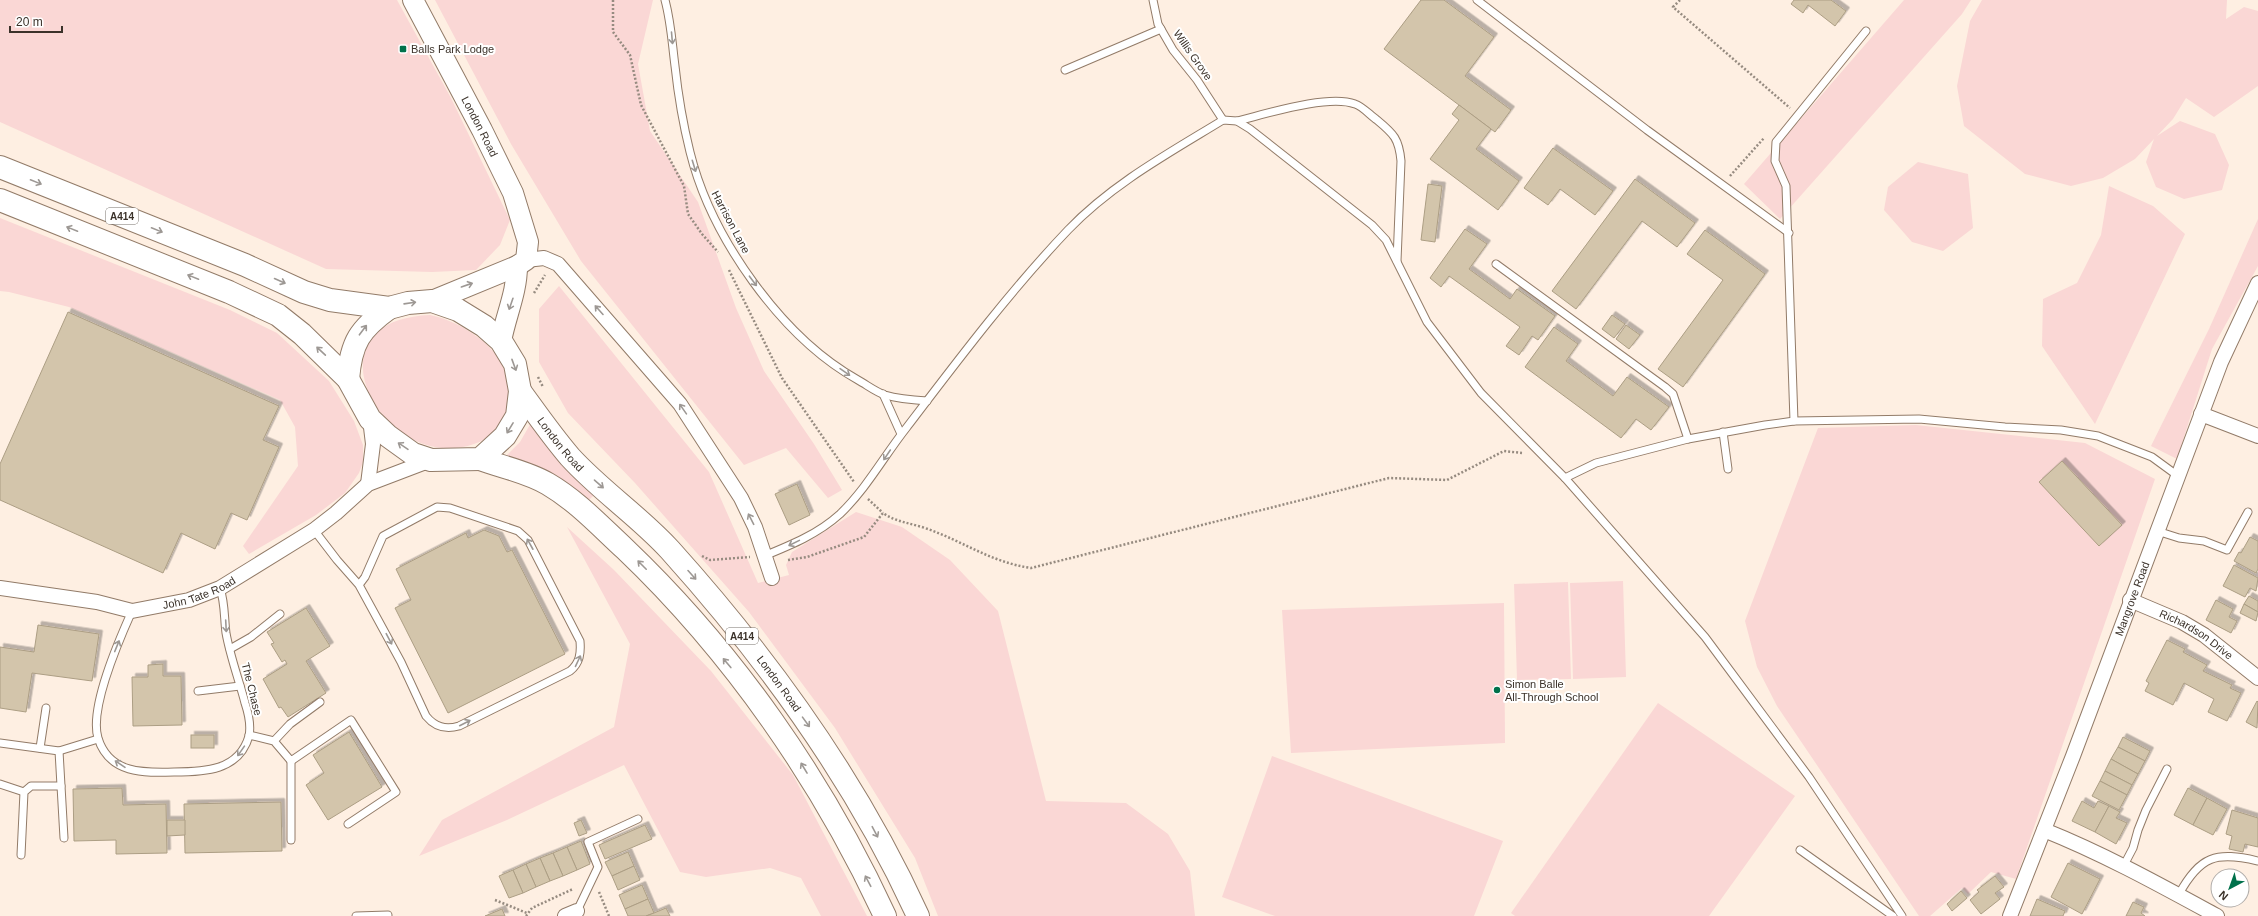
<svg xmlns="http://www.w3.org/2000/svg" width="2258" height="916" viewBox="0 0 2258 916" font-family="Helvetica,sans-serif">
<defs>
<filter id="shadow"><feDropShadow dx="3.5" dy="-3.5" stdDeviation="0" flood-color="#0004"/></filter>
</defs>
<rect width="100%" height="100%" fill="#feefe2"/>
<g fill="#fad7d5">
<path d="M0 0H397L451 98 510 220 500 245 476 270 432 272 326 269 0 122Z"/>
<path d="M435 0H653L638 64 650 131 698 202 736 308 764 371 814 444 842 490 828 498 786 448 744 465 581 261 511 144Z"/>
<path d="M1904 0H1971L1962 14 1780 219 1744 184Z"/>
<path d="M1982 0H2227L2226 19 2244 7 2258 11V86L2214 117 2186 98 2173 119 2157 136 2180 121 2215 134 2229 165 2222 190 2184 199 2156 187 2146 162 2154 139 2135 159 2103 178 2071 186 2025 174 1964 126 1957 86 1970 21Z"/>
<path d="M1918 162 1968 174 1973 228 1943 251 1912 242 1884 210 1888 187Z"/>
<path d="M2109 186 2153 206 2185 234 2095 424 2042 346 2043 299 2077 283 2101 235Z"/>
<path d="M0 218 230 310 277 333 329 381 354 421 363 445V462L359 473 345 493 316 515 249 554 243 546 298 466 295 427 280 400 69 307 9 292 0 291Z"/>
<path d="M2258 219V266L2212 349 2177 459 2151 446 2209 329Z"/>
<path d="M559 286 709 472 758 583 789 575 786 565 792 552 856 512 902 527 950 560 998 611 1046 801 1126 803 1168 834 1190 871 1195 916H938L915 858 835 728 749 612 635 483 568 413 539 362V309Z"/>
<path d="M430 315C471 323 528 366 506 414 499 429 489 439 474 444 383 476 300 320 430 315Z"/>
<path d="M532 421 596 493 588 501 507 458V455L520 442Z"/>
<path d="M1916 425 2085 443 2155 479 2016 879 1991 872 1968 894 1962 888 1930 916H1919L1777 706 1757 667 1745 621 1818 428Z"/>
<path d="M567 527 614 570 711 671 793 775 867 916H821L801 878 770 868 706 877 680 872 624 765 507 820 419 856 442 820 614 727 630 644Z"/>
<path d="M1623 581 1626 677 1573 679 1570 583Z"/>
<path d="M1568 582 1571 679 1517 680 1514 584Z"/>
<path d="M1504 603 1505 743 1291 753 1282 610Z"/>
<path d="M1658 703 1795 796 1709 916H1515L1511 913Z"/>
<path d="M1272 756 1503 841 1474 916H1275L1222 897Z"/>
</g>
<g fill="#d3c5ab" stroke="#ac9e84" filter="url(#shadow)">
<path d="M1421 0H1444L1494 37 1465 76 1511 110 1495 132 1384 49Z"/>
<path d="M1794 0H1831L1846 11 1835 26 1808 5 1803 13 1791 4Z"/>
<path d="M1459 105 1491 129 1476 149 1519 181 1498 210 1430 159 1459 120 1452 114Z"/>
<path d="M1553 148 1613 191 1595 215 1560 189 1548 205 1524 188Z"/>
<path d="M1635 179 1695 223 1677 247 1642 221 1576 309 1552 291Z"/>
<path d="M1428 184 1442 186 1435 242 1421 240Z"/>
<path d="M1465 229 1487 244 1469 269 1510 299 1517 289 1555 316 1538 340 1532 336 1519 355 1506 346 1520 327 1449 276 1441 287 1430 278Z"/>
<path d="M1705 230 1765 274 1683 387 1658 369 1723 280 1687 254Z"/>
<path d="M68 312 279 406 263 440 279 447 247 520 231 513 215 549 181 533 163 573 0 500V464Z"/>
<path d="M1612 315 1625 324 1614 338 1602 329Z"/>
<path d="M1626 325 1640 335 1629 349 1616 339Z"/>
<path d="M1554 327 1578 344 1566 361 1613 396 1627 377 1669 407 1651 430 1636 419 1621 438 1525 367Z"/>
<path d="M2062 461 2122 525 2099 546 2039 482Z"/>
<path d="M797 484 810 515 789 525 775 494Z"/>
<path d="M484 530 499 536 507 552 512 550 565 654 448 713 395 608 411 600 396 569 466 533 468 538Z"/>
<path d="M2250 537 2258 541V569L2256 573 2234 561 2239 552 2241 553Z"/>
<path d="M2234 565 2258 578 2256 591 2250 588 2245 597 2223 586Z"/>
<path d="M2249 596 2258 601V612L2244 604Z"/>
<path d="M2216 600 2233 609 2229 617 2237 621 2231 633 2206 620Z"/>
<path d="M2244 604 2258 612 2256 621 2240 613Z"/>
<path d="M306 608 330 646 306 661 326 693 288 717 281 707 279 708 263 679 287 664 285 660 282 662 271 644 274 643 267 632Z"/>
<path d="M38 625 99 634 92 681 32 673 26 712 0 708V647L34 652Z"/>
<path d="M2167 640 2185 649 2183 652 2207 665 2203 671 2232 685 2230 688 2241 693 2227 721 2208 712 2214 699 2184 683 2173 705 2145 691 2149 683 2146 681Z"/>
<path d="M163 664V676H181L182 725 133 726 132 677H148V665Z"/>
<path d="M2257 701 2258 702 2257 728 2246 722Z"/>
<path d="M349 732 382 787 328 820 306 785 324 773 313 755Z"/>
<rect x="191" y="735" width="23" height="13"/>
<path d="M2123 737 2150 751 2145 761 2118 747Z"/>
<path d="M2118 747 2145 761 2138 774 2111 759Z"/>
<path d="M2111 759 2138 774 2132 785 2105 771Z"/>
<path d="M2105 771 2132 785 2127 795 2100 781Z"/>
<path d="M2100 781 2127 795 2119 810 2092 796Z"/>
<path d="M122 788 123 805 166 804 167 853 116 854V840L74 841 73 789Z"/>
<path d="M2188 788 2207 798 2193 825 2174 815Z"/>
<path d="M2207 798 2227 809 2213 835 2193 825Z"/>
<path d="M2082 801 2094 808 2098 801 2109 806 2095 832 2072 821Z"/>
<path d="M281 802 282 851 185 853 184 804Z"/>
<path d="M2109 806 2120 812 2116 818 2127 823 2116 844 2095 832Z"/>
<path d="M2232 810 2258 818V847L2245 844 2243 852 2229 849 2232 836 2226 834Z"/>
<path d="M167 820H185V835L167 836Z"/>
<path d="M581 820 587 833 579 836 574 823Z"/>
<path d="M645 825 652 839 605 859 599 845Z"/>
<path d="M581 841 590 864 577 870 567 847Z"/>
<path d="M567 847 577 870 563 876 553 853Z"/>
<path d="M628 852 634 866 612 876 605 862Z"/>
<path d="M553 853 563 876 550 881 540 858Z"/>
<path d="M540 858 550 881 536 887 526 864Z"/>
<path d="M2068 863 2100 879 2082 914 2051 897Z"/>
<path d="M526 864 536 887 523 893 513 870Z"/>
<path d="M634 866 640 880 618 890 612 876Z"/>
<path d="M513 870 523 893 509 898 499 876Z"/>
<path d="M1995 876 2004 887 1995 893 2000 899 1981 914 1970 900 1979 892 1977 890Z"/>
<path d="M642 885 648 899 625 909 619 895Z"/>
<path d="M1961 891 1967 898 1952 911 1947 904Z"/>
<path d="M648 899 654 913 646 916H628L625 909Z"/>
<path d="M2037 899 2065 911 2063 916H2030Z"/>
<path d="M2133 902 2144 907 2141 913 2145 916H2126Z"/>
<path d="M666 908 670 916H646L654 913Z"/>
<path d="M502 909 505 916H485Z"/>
</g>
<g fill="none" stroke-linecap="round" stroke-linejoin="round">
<g stroke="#927b68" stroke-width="9">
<g id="lane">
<path d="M665 0C671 22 672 43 675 66 678 94 683 124 690 152 711 237 781 337 858 380 867 385 876 392 885 395 899 399 912 400 927 401"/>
<path d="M1153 0 1158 24 1173 50 1197 80 1223 120"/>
<path d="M1477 0 1647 130 1789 233"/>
<path d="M1065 70 1161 29"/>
<path d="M1237 121C1266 114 1328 94 1355 104 1362 106 1370 115 1377 120 1394 134 1399 139 1401 161L1397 261"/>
<path d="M1496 264 1665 387 1673 394 1688 439"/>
<path d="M883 394 901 434"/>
<path d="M1794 421 1786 186 1775 161 1776 142 1866 31"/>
<path d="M1723 432 1728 469"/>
<path d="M1565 478 1596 463 1688 439 1765 425 1794 421 1919 419 2005 427 2061 430 2098 436 2152 457 2178 476"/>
<path d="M314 530 337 560 359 585 401 662 426 716C435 727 445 730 459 726L570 671C580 663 581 653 580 641L528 540 518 531 450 508 437 507 383 536 365 577 359 585"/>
<path d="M2157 531 2179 538 2204 541 2227 550 2248 512"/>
<path d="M764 556C791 545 818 534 840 514 867 488 884 456 907 427 958 360 1010 291 1068 230 1112 184 1169 153 1223 120L1237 121 1250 129 1372 225 1386 240 1427 322 1481 393 1565 478 1705 637 1809 777 1902 916"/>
<path d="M132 611C119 640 89 708 98 738 109 774 144 773 174 772 204 772 239 771 249 736 251 726 248 712 245 703 239 680 230 656 226 633 224 617 225 603 220 588"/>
<path d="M230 649 251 637 280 614"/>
<path d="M198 691 240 686"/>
<path d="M249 735 274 741 291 761 351 720 396 792 348 824"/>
<path d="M274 741 290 724 320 702"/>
<path d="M0 743 59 751 64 838"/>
<path d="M40 748 46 708"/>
<path d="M59 751 98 739"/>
<path d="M291 761V840"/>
<path d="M0 784 24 792"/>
<path d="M1800 850 1893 916"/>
<path d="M21 855 24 792 31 786H61"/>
<path d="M2123 867 2133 848 2138 830 2146 810 2167 769"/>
<path d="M2179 894C2200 856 2216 851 2258 861"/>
<path d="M577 911 598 867 588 842 638 819"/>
<path d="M356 916 388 915"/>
</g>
</g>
<g stroke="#927b68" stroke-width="16">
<g id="street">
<path d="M526 260 544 258 558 264 680 404 741 498 755 527 772 578"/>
<path d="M2201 414 2258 436"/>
<path d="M368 484 373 444 370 419"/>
<path id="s1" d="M0 588 97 602 132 611 189 600 220 588 314 530 336 513 368 484 431 460"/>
<path id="s2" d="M2130 600 2182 622 2204 635 2258 678"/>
<path d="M2044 830C2104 854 2160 885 2217 916"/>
<path d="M565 916 577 911"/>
<path id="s3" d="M2010 916 2073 756 2221 362 2258 283"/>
</g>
</g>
<g stroke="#927b68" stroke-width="22">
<g id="secondary">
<path id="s4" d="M413 0 482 130 513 193 528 242 526 260 517 266 432 301"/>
<path d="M501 341C506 315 517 292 517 266"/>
</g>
</g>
<g stroke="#927b68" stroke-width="24">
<g id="highway">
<path d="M0 167 245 265 304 292 330 300 389 308 408 303 432 301 458 310 484 326 501 341 515 364 520 391 517 416 505 436 480 459 431 460 413 454 388 436 370 419 348 379 302 334 278 315 229 292 0 200"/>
<path d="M348 379C351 342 360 329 389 308"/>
<path id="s5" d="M520 391C536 413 552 436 570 457 601 491 640 517 670 550 768 659 857 782 918 916"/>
<path d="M480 459C502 467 528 472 548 484 577 501 600 526 625 549 733 652 822 780 885 916"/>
</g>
</g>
<g stroke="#968b80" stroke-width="2.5" stroke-dasharray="2 2" stroke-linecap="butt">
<path d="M613 0V32L630 55 641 105 684 186 688 214 702 234 718 252"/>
<path d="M1680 0 1673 7 1790 108"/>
<path d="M1730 176 1764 138"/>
<path d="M729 270 782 378 854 482"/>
<path d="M534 293 545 275"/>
<path d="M538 377 543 387"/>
<path d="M868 499 883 513"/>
<path d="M702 556 710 560 750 557"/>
<path d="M788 560 807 557 864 537 883 513C896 522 910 523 925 528 963 541 990 562 1031 568L1389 478 1447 480 1504 451 1522 453"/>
<path d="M599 892 609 916"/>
<path d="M495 900 527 913"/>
<path d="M526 916 532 908 573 889"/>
</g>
<use href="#lane" stroke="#fff" stroke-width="7"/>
<use href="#street" stroke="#fff" stroke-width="14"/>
<use href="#secondary" stroke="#fff" stroke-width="20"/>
<use href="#highway" stroke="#fff" stroke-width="22"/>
</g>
<defs><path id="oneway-shaft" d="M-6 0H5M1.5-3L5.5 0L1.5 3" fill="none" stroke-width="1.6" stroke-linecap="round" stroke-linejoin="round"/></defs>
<g stroke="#9d9894">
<use href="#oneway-shaft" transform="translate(672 38) rotate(85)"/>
<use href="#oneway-shaft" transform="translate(694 166) rotate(73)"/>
<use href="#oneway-shaft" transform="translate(36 182) rotate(22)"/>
<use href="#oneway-shaft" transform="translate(72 229) rotate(-158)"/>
<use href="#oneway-shaft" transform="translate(157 230) rotate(22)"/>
<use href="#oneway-shaft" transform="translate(193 277) rotate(-158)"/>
<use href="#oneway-shaft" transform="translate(280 281) rotate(24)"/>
<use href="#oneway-shaft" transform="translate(753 281) rotate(53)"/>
<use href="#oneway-shaft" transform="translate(467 285) rotate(-19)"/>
<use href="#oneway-shaft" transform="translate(410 303) rotate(-8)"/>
<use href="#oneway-shaft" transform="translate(511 304) rotate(109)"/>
<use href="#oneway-shaft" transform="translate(599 310) rotate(-132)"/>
<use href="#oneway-shaft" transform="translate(363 330) rotate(-53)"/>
<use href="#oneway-shaft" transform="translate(321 351) rotate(-137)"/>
<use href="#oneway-shaft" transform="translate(514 365) rotate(70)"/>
<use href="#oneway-shaft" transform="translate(845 372) rotate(35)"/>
<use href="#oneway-shaft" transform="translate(683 409) rotate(-125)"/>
<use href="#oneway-shaft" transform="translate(510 428) rotate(121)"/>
<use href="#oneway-shaft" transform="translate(403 446) rotate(-146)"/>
<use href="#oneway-shaft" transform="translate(887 455) rotate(124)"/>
<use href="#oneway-shaft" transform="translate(599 484) rotate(41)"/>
<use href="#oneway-shaft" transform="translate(751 519) rotate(-117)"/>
<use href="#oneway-shaft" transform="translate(794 543) rotate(154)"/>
<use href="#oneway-shaft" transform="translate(530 544) rotate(-119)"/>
<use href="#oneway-shaft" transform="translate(642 565) rotate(-135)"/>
<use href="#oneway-shaft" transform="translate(692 575) rotate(48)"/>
<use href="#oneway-shaft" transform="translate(226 626) rotate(87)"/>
<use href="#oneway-shaft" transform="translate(389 639) rotate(62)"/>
<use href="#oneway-shaft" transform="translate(117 646) rotate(-68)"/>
<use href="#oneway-shaft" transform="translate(578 661) rotate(-65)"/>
<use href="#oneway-shaft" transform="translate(727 663) rotate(-130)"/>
<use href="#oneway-shaft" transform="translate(806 722) rotate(54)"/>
<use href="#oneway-shaft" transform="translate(465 723) rotate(-27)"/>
<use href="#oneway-shaft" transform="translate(241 751) rotate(125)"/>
<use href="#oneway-shaft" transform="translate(120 764) rotate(-146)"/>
<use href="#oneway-shaft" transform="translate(804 768) rotate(-121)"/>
<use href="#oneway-shaft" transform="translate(875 832) rotate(62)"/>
<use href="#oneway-shaft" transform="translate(868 881) rotate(-118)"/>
</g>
<g fill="#00714b" stroke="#fff" stroke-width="1.5">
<rect x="399" y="45" width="8" height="8" rx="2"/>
<circle cx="1497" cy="690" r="4"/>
</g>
<g text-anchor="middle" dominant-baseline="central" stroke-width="4" stroke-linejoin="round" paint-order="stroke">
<g fill="#fff" stroke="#76706a" stroke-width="1">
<rect x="106" y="208" width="32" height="16" rx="3"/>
<rect x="726" y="628" width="32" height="16" rx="3"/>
</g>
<g font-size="10" font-weight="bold" fill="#3b322a">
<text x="122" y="216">A414</text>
<text x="742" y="636">A414</text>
</g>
<g font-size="11" fill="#3b322a" stroke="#fff" text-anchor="start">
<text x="411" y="49">Balls Park Lodge</text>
<text x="1505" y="684">Simon Balle<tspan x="1505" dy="13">All-Through School</tspan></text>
</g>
<g font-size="11" fill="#3b322a" stroke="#fff">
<text transform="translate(1193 55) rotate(55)">Willis Grove</text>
<text stroke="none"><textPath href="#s4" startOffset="143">London Road</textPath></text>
<text transform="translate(731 222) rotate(62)">Harrison Lane</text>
<text stroke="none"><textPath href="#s5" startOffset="67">London Road</textPath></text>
<text stroke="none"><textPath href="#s1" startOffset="204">John Tate Road</textPath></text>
<text stroke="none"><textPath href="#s3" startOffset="340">Mangrove Road</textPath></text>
<text stroke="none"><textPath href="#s2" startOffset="75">Richardson Drive</textPath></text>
<text stroke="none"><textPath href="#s5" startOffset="392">London Road</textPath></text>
<text transform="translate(252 689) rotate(76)">The Chase</text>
</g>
</g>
<g transform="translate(2230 888) rotate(221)"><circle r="19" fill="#ffffff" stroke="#b1adaa"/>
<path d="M0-3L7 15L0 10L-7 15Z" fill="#00714b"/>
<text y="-6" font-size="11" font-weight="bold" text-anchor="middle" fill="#3b322a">N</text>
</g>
<path d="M10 26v6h52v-6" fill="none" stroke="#3b322a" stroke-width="2"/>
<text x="16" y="26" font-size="12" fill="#3b322a" stroke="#ffffff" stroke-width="3" paint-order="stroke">20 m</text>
</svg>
